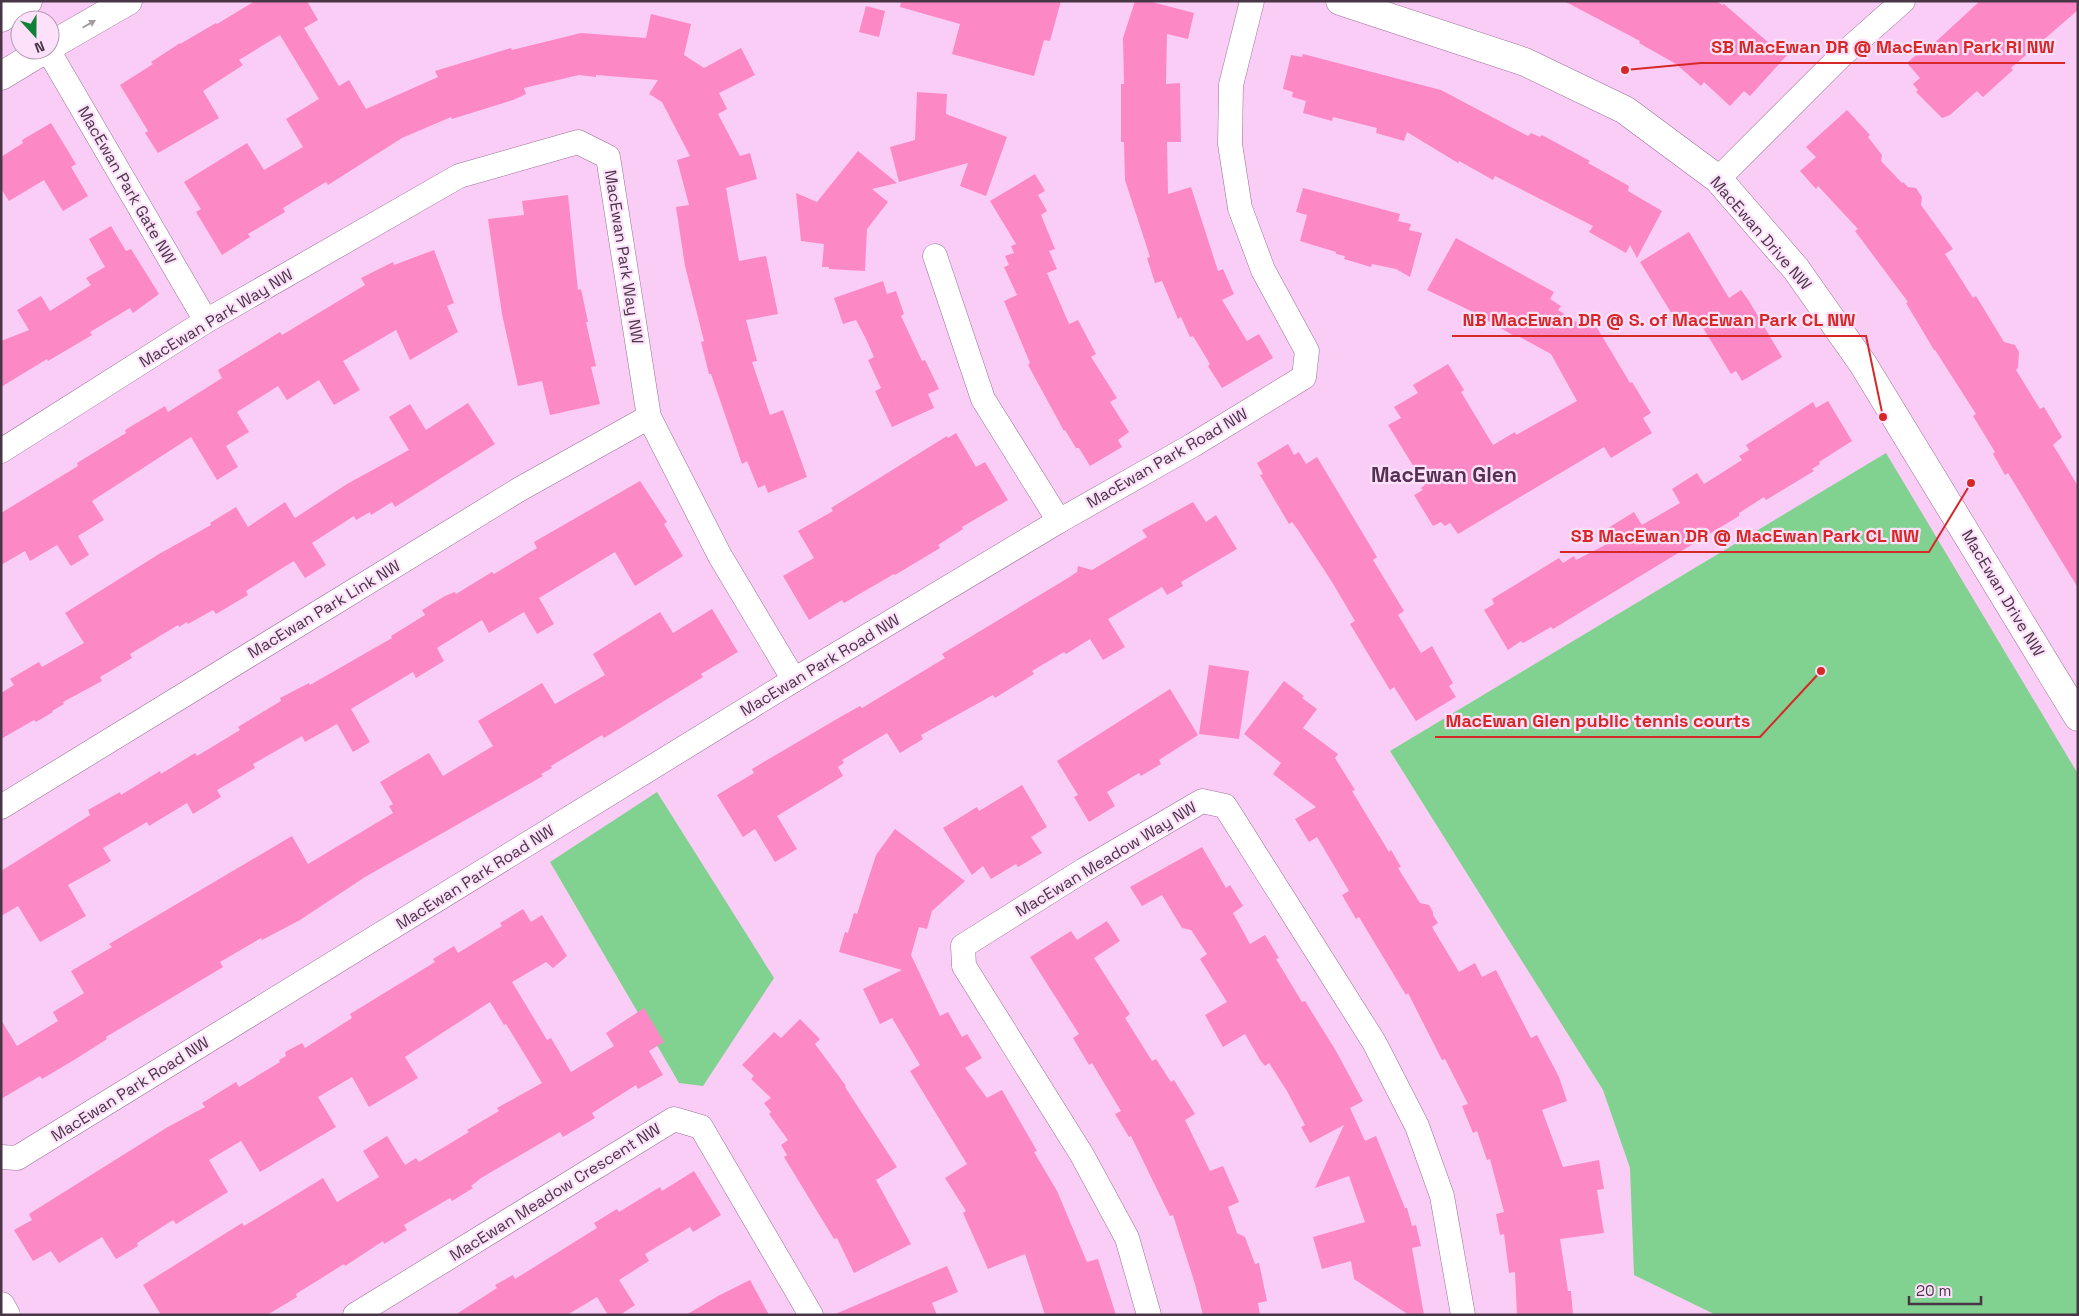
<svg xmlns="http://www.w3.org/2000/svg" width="2079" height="1316" viewBox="0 0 2079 1316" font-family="'Space Grotesk',sans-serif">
<rect width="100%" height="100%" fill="#facdf7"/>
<g fill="#81d190">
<path d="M1886 453 2078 774V1315H1716L1634 1275 1630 1168 1603 1090 1390 751Z"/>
<path d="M657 792 774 978 703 1086 679 1083 550 862Z"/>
</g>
<g fill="#fc89c5">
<path d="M255 1H307L318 20 304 28 339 86 349 80 366 109 438 77 435 71 511 48 512 50 581 33 646 38 651 14 691 24 684 55 704 68 741 48 755 75 719 93 727 109 718 114 740 156 750 153 757 179 726 188 739 261 766 256 778 314 746 320 757 361 752 362 770 415 783 410 807 477 768 493 765 485 758 488 747 461 742 464 711 374H709L701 342 704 341 685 266 676 207 689 205 677 160 690 156 662 102 649 94 658 80 596 75V77L579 75 524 88 526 94 513 100 452 119 451 117 402 138 328 185 326 182 283 208 285 212 248 234 250 237 222 255 196 212 201 209 184 182 247 143 264 170 303 147 286 119 319 99 280 35 239 60 243 65 203 91 219 118 158 153 145 133 148 131 120 85 153 64 151 62 180 43V44L216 23 217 24Z"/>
<path d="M901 1H1061L1050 41 1044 40 1034 76 952 54 960 24 900 7Z"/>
<path d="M1135 1H1148L1194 13 1188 39 1167 34 1166 84 1180 83 1181 142H1167L1168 194 1191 187 1218 271 1223 269 1234 294 1222 300 1247 341 1259 334 1273 358 1222 388 1208 366 1210 364 1193 336 1190 337 1181 317 1178 319 1162 281 1155 283 1147 258 1150 257 1125 180 1124 142H1121V84H1124L1123 38Z"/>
<path d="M1564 1H1717L1722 5 1724 4 1769 43H1777L1789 53 1750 96 1744 91 1730 106 1704 82 1701 86 1676 64 1639 43 1640 41Z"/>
<path d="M1980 1H2078V10L2011 68 2013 70 1983 97 1977 91 1950 115 1942 118 1916 92 1918 90 1913 84 1920 78 1907 63 1928 45 1930 47Z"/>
<path d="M866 6 885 11 879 37 859 32Z"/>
<path d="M1303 54 1441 90 1528 136 1531 133 1540 137 1542 135 1590 161 1588 163 1629 186 1628 191 1662 211 1637 258 1630 245 1626 253 1589 232 1593 226 1495 176 1493 180 1459 161 1458 163 1407 132 1404 141 1376 133 1377 128 1333 117 1332 121 1303 113 1306 101 1292 97 1293 92 1283 89 1291 55 1302 57Z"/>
<path d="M917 92 947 94 946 114 1007 137 986 196 960 186 968 163 899 182 890 147 915 140Z"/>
<path d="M1847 110 1870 135 1868 137 1882 155 1881 161 1902 183 1903 182 1908 187 1916 188 1922 197 1921 205 1953 249 1945 254 1973 298 1976 296 2004 342 2015 345 2019 352 2018 368 2016 370 2040 409 2044 407 2062 437 2053 445 2078 486V588L2008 473 2005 475 1993 454 1995 452 1973 416 1976 414 1935 350H1934L1906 303 1908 302 1855 231 1858 229 1818 186 1816 189 1800 171 1816 157 1806 147Z"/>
<path d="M51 123 76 164 71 167 88 196 63 211 44 180 9 201 1 189V157L23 143 22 140Z"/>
<path d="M858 151 897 183 872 189 888 202 867 229 865 271 829 269V267H822L824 244 801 241 796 193 817 202Z"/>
<path d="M1035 174 1045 191 1038 195 1047 211 1041 215 1055 249 1049 251 1057 269 1047 273 1069 324 1078 320 1096 354 1091 357 1117 398 1110 402 1129 432 1118 440 1122 447 1090 466 1079 448H1076L1065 430 1064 431 1028 365 1030 363 1004 301 1017 295 1004 267 1009 265 1005 256 1014 253 1011 246 1016 244 990 201Z"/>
<path d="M1303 188 1400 214 1398 221 1411 224 1409 230 1422 233 1410 277 1396 269 1372 264 1371 267 1344 259 1345 256 1336 254V252L1300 241 1307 215 1296 212Z"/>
<path d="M568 195 578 290 581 289 588 322H586L596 366 591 367 600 404 550 415 542 381 518 386 502 314 488 219 524 215 522 201Z"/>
<path d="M111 226 126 251 131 249 159 294 133 313 130 308 90 332 92 335 48 361 47 359 1 387V341L29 330 17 310 41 296 50 311 91 285 86 278 105 267 89 239Z"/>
<path d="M1689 232 1729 298 1741 290 1749 301 1782 357 1742 381 1736 371 1731 374 1697 318 1683 326 1679 317 1675 319 1640 262Z"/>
<path d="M1456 238 1554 292 1550 299 1561 306 1558 310 1584 327 1593 321 1630 383 1632 382 1651 413 1643 418 1652 433 1611 458 1604 447 1458 534 1450 523 1445 526 1441 522 1433 526 1414 495 1423 490 1421 488 1425 485 1388 425 1401 418 1394 407 1418 393 1413 385 1448 364 1464 390 1461 392 1493 445 1515 432 1516 435 1577 401 1551 354 1518 336 1516 337 1471 311 1427 290Z"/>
<path d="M434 250 454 303 447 306 458 332 410 360 396 330 343 361 360 390 334 405 319 380 287 400 278 386 237 412 249 432 226 446 238 467 217 480 191 437 92 501 104 520 78 536 89 555 71 566 57 545 30 561 25 551 1 565V513L78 466 77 463 126 433 125 430 165 406 168 412 222 378 218 370 280 332 282 335 365 285 361 278 393 262 394 265Z"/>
<path d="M883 281 887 294 896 291 904 314 901 316 922 361 925 360 939 389 928 394 934 408 892 427 875 391 881 388 868 360 874 357 866 339 856 320 843 324 834 298Z"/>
<path d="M1828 401 1852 441 1819 462 1820 464 1812 469 1814 471 1766 500 1764 497 1739 513V516L1553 629 1551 627 1523 643 1521 641 1508 650 1484 610 1494 604 1492 599 1559 558 1563 563 1574 556 1576 560 1615 540 1608 528 1634 512 1642 525 1680 503 1672 489 1697 473 1704 484 1742 460 1739 456 1749 450 1746 445 1813 402 1816 408Z"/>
<path d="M468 403 495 444 395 507 392 502 371 515 370 512 356 520 354 516 312 543 326 565 305 578 294 561 284 567 246 591 248 595 216 614 213 610 188 624 187 622 179 627 178 625 130 654 132 658 100 677 102 681 63 702 64 704 52 711 53 712 36 722 34 720 1 739V693L14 685 10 679 39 662 42 667 84 643 65 613 159 554 211 525 210 523 236 507 248 527 285 502 295 518 347 484 409 450 389 417 410 404 426 430Z"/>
<path d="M956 433 976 467 985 462 1008 500 962 527 963 529 938 545 940 548 895 575 894 574 844 603 842 600 809 620 783 576 814 558 798 531 833 511 831 508 947 436 948 438Z"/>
<path d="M1288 444 1294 455 1299 452 1306 464 1317 457 1377 557 1373 560 1404 611 1398 615 1421 653 1432 646 1453 683 1449 686 1456 697 1416 721 1394 687 1390 690 1350 624 1355 621 1332 582 1298 530 1292 522 1289 524 1260 475 1263 474 1257 463Z"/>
<path d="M640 481 667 522 664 524 683 556 635 586 615 552 539 598 554 624 537 634 524 612 489 633 482 620 437 648 444 661 416 678 413 672 351 709 370 742 353 752 337 724 305 742 302 736 253 764 255 768 217 790 221 797 193 814 187 803 149 826 147 822 103 848 111 861 68 885 86 916 40 942 18 906 1 916V871L90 815 88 810 120 792 121 795 160 771 161 774 195 753 197 756 240 730 238 727 281 701 280 698 309 683 310 685 392 638 391 636 425 615 422 610 445 596 455 592 456 594 492 572 494 574 537 548 534 542Z"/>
<path d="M1193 502 1206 522 1216 515 1237 549 1181 582 1183 586 1167 595 1162 587 1108 619 1125 647 1103 660 1090 639 1066 654 1064 652 1032 671 1034 674 995 698 993 695 921 735 923 739 900 753 887 733 842 760 844 763 838 767 843 776 777 816 797 849 775 862 755 829 743 837 717 795 754 773 752 769 842 716 860 706 862 708 945 658 942 654 1068 578 1077 572 1078 566 1092 570 1147 537 1142 530Z"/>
<path d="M712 609 738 652 701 674 703 677 604 738 602 735 551 766 552 768 541 774 543 776 365 877 300 920 262 940 261 938 220 962 223 967 106 1037 107 1039 74 1060 42 1079 40 1076 1 1099V1020L17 1046 58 1021 53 1012 84 993 71 971 112 947 109 944 292 836 308 864 393 813 389 806 393 804 380 782 429 753 443 776 493 746 478 721 542 683 555 704 605 675 593 654 660 612 673 633Z"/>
<path d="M1209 665 1249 671 1239 739 1199 734Z"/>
<path d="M1284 681 1304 696 1302 698 1317 709 1303 728 1338 754 1335 758 1355 790 1352 791 1389 852 1391 850 1401 867 1398 868 1420 903 1429 905 1433 912V915L1438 923 1432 927 1459 972 1475 963 1482 977 1496 970 1531 1038 1537 1035 1559 1077 1567 1101 1542 1110 1563 1167 1599 1160 1604 1189 1597 1190 1604 1233 1560 1239 1568 1291H1571L1573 1315H1517L1515 1272 1509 1273 1504 1234 1500 1235 1496 1214 1504 1212 1490 1159 1487 1160 1477 1131 1473 1133 1462 1106 1468 1104 1445 1059 1442 1060 1408 993 1406 995 1359 917 1356 919 1342 895 1349 891 1317 837 1309 842 1295 819 1316 807 1273 774 1281 763 1244 734Z"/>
<path d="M1170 689 1198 735 1159 760 1161 764 1141 776 1139 773 1107 792 1115 806 1089 822 1074 797 1078 795 1057 761Z"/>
<path d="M1022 785 1047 827 1031 837 1042 853 1018 867 1016 864 991 879 983 866 972 875 943 828 977 807 979 811Z"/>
<path d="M895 829 965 881 932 911 927 929 919 927 911 955 940 1016 948 1012 962 1037 967 1034 982 1058 965 1068 987 1098 1002 1090 1037 1151 1034 1152 1057 1191 1087 1262 1098 1259 1116 1315H1045L1025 1254 988 1269 963 1213 966 1211 945 1178 967 1164 910 1071 920 1065 892 1018 880 1024 863 989 902 970 839 952 845 932 848 933 854 913 857 914 876 855Z"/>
<path d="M1202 847 1226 888 1230 885 1243 906 1233 913 1250 944 1265 935 1279 958 1276 959 1302 1002 1305 1001 1336 1051 1363 1101 1350 1108 1365 1141 1376 1136 1405 1208H1407L1412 1226 1416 1225 1421 1246 1412 1248 1424 1315H1409L1354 1279 1351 1261 1322 1269 1313 1237 1365 1222 1349 1176 1315 1188 1344 1125 1310 1143 1301 1127 1305 1125 1287 1091 1269 1063 1265 1066 1260 1060 1245 1034 1223 1047 1205 1015 1227 1002 1200 959 1207 954 1191 930 1182 928 1162 895 1142 906 1130 887Z"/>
<path d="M523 909 531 922 542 915 567 956 553 968 546 962 512 982 547 1040 551 1038 571 1072 614 1046 606 1033 644 1008 664 1042 649 1051 663 1075 638 1089 636 1085 592 1113 595 1118 563 1137 560 1132 481 1178 471 1186 473 1188 452 1201 450 1198 404 1225 407 1230 384 1244 383 1241 345 1266 344 1264 296 1294 297 1297 267 1315H161L143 1285 242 1223 244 1226 323 1178 337 1202 379 1177 363 1151 387 1136 405 1165 416 1158 419 1162 469 1132 467 1130 499 1111 497 1108 542 1083 506 1024 504 1025 490 1002 405 1057 418 1078 369 1107 352 1077 318 1097 336 1127 260 1172 241 1141 209 1160 228 1192 176 1224 173 1220 137 1243 138 1246 116 1259 102 1237 59 1263 51 1251 33 1261 14 1230 32 1220 29 1214 166 1128 205 1107 202 1103 236 1082 239 1087 280 1062 279 1060 286 1056 285 1052 302 1043 305 1048 352 1018 350 1014 435 962 433 959 454 946 458 953 502 926 500 923Z"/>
<path d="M1107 921 1120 941 1094 958 1130 1014 1125 1018 1152 1061 1156 1059 1171 1082 1174 1080 1195 1114 1185 1120 1210 1171 1223 1166 1239 1202 1228 1207 1237 1233 1245 1237 1255 1264 1259 1263 1267 1301 1258 1303 1260 1315H1203L1195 1284 1173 1215 1170 1216 1131 1136 1129 1137 1115 1114 1121 1111 1092 1063 1089 1065 1073 1038 1079 1034 1030 957 1071 931 1077 940Z"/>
<path d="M800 1019 820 1039 815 1044 846 1086 845 1087 897 1167 876 1180 911 1244 854 1273 837 1238 834 1239 784 1157 787 1155 781 1145 788 1140 769 1114 771 1112 764 1103 771 1098 751 1079 754 1076 742 1065 774 1032 781 1038Z"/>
<path d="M694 1171 721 1215 693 1232 690 1227 645 1254 649 1261 619 1280 635 1305 620 1315H608L597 1297 567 1315H455L497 1288 495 1285 513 1275 515 1279 597 1228 594 1223 617 1209 619 1212 660 1187 662 1191Z"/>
<path d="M947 1266 958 1292 932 1303 937 1315H833Z"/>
<path d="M750 1280 769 1315H686L718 1296Z"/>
</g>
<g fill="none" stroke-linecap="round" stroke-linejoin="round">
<g stroke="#997096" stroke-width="25">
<g id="street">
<path d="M48 50 206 321"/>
<path d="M1718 179 1841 56 1903 1"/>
<path d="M935 256 983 399 1059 521"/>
<path d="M1 451 206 321 459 176 578 142 608 157 649 417 720 556 794 680"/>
<path d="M1 807 520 489 649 417"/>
<path d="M1 1157 17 1158 794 680 1059 521 1193 445 1304 377 1307 351 1263 270 1240 208 1230 144 1231 85 1252 1"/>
<path d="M355 1315 674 1119 701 1127 811 1315"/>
<path d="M1149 1315 1127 1238 1082 1155 964 966 963 946 1084 870 1202 801 1225 806 1374 1042 1417 1126 1442 1196 1463 1315"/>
</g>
</g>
<g stroke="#997096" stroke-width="29">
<g id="secondary">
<path d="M1340 1 1525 62 1625 110 1718 179 1796 269 1863 364 2078 717"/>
<path d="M1 18 28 1"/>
<path d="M50 46 128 1"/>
<path d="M1 76 44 50"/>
<path d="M1 1306 6 1315"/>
</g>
</g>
<use href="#street" stroke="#fff" stroke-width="24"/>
<use href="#secondary" stroke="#fff" stroke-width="28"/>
</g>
<defs><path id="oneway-solid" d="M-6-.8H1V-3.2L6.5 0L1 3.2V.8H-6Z" transform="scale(1.25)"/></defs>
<use fill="#a49aa2" href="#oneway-solid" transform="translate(89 24) rotate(-30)"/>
<g text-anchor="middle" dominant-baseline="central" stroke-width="4.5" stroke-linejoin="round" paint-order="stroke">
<g font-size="16" fill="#483546" stroke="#fde1fa">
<text transform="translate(127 185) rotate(60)">MacEwan Park Gate NW</text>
<text transform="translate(1761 233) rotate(49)">MacEwan Drive NW</text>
<text transform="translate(624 257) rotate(81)">MacEwan Park Way NW</text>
<text transform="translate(216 318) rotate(-31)">MacEwan Park Way NW</text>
<text transform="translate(1167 458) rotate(-30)">MacEwan Park Road NW</text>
<text transform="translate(2003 593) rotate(59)">MacEwan Drive NW</text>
<text transform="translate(324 609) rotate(-31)">MacEwan Park Link NW</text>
<text transform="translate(820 665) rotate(-31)">MacEwan Park Road NW</text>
<text transform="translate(1106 859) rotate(-31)">MacEwan Meadow Way NW</text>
<text transform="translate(475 877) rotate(-32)">MacEwan Park Road NW</text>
<text transform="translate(130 1089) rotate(-32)">MacEwan Park Road NW</text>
<text transform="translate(555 1192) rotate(-32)">MacEwan Meadow Crescent NW</text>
</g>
<g font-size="21" font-weight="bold" fill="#553053" stroke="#fde1fa">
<text x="1444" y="474">MacEwan Glen</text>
</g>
</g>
<path fill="none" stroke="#d62828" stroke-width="2" d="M1625 70L1701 63H2065M1883 417L1866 336H1452M1971 483L1929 552H1560M1821 671L1760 737H1435"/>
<g fill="#d62828" stroke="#fde1fa" stroke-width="2">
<circle cx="1625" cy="70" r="5"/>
<circle cx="1883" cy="417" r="5"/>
<circle cx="1971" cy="483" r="5"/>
<circle cx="1821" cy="671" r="5"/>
</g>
<g font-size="18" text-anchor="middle" font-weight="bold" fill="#d62828" stroke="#fde1fa" stroke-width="4.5" stroke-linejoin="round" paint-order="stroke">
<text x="1883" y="53">SB MacEwan DR @ MacEwan Park RI NW</text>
<text x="1659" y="326">NB MacEwan DR @ S. of MacEwan Park CL NW</text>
<text x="1745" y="542">SB MacEwan DR @ MacEwan Park CL NW</text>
<text x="1598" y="727">MacEwan Glen public tennis courts</text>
</g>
<rect width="2079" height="1316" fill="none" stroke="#483546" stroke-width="5"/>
<g transform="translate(35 35) rotate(159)"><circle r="24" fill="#fde1fa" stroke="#b59cb2"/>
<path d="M0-4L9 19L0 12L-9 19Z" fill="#108037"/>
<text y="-8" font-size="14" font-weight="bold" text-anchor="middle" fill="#483546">N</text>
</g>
<path d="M1909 1296v8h72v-8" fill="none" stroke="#483546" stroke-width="2.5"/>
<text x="1916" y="1296" font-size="15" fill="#483546" stroke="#fde1fa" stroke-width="4" paint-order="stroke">20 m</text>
</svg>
